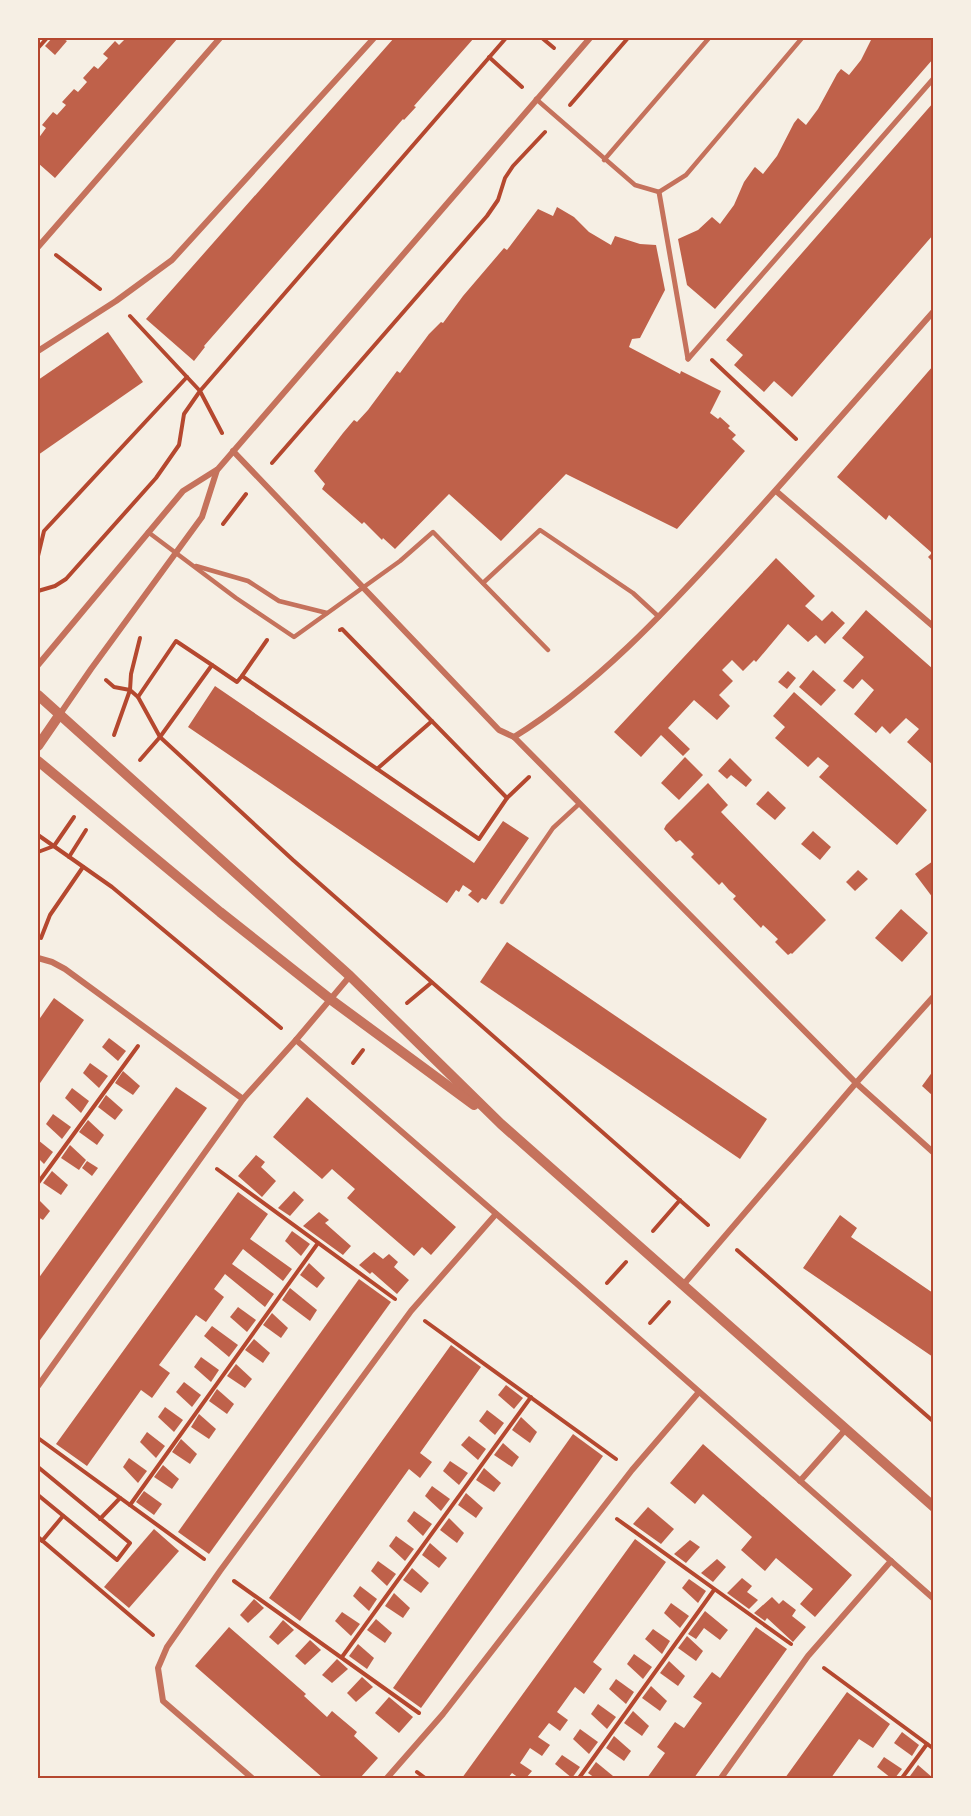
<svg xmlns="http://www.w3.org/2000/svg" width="971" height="1816" viewBox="0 0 971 1816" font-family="Lato,sans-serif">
<rect width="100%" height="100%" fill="#f6efe4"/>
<g fill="#bf614a">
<path d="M52 38H62L67 41 55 55 45 46Z"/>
<path d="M126 38H178L55 178 38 163V139L46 128 42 125 53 112 57 115 66 105 62 102 74 89 78 92 87 82 83 78 94 66 98 69 108 58 103 54 115 41 119 45Z"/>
<path d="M394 38H474L414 106 416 107 404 120 403 119 204 346 205 347 194 361 146 319Z"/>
<path d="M872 38H933V59L715 309 687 285 678 239 698 230 712 217 720 224 734 205 744 182 754 168 755 167 763 174 777 156 794 123 798 118 806 125 818 109 837 74 841 69 849 75 861 60Z"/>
<path d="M933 103V235L792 397 774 381 764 392 734 365 743 355 726 340Z"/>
<path d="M557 207 574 217 589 232 611 245 615 236 640 244 656 245 665 290 640 338 632 339 629 347 680 374 681 371 721 391 710 413 718 419 720 417 730 426 728 428 736 435 732 439 745 451 677 529 566 474 501 541 449 494 395 549 383 538 382 540 364 522 362 524 322 489 325 484 314 471 343 433 354 420 357 422 368 410 397 371 400 373 429 334 441 322 443 323 463 296 504 248 507 250 538 209 553 216Z"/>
<path d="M108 332 143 382 38 455V380Z"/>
<path d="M933 366V562L928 557 932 553 889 515 886 520 837 477Z"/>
<path d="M776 558 815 596 805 606 822 621 832 611 845 623 825 644 816 635 808 642 788 624 756 662 754 660 743 671 732 660 722 670 733 681 719 695 730 706 717 720 694 700 668 728 690 749 683 756 661 735 641 757 614 732Z"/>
<path d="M866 610 933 669V765L907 742 919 729 906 718 890 734 882 726 876 733 854 714 874 690 862 679 853 689 843 681 864 657 842 638Z"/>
<path d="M813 670 836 690 821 706 799 687Z"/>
<path d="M788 671 796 678 787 689 778 682Z"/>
<path d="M215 686 474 863 503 821 529 838 486 900 482 898 478 903 468 895 472 891 463 885 459 892 456 890 447 903 188 727Z"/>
<path d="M794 692 927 810 897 845 819 777 829 766 818 757 808 767 775 738 785 727 773 716Z"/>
<path d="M685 757 703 775 679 800 661 783Z"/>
<path d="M730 758 752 780 746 787 731 775 727 779 718 771Z"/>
<path d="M708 783 728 805 721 812 826 920 792 954 791 953 788 955 775 942 778 939 763 925 761 928 733 899 736 896 729 890 722 882 719 885 691 857 694 854 680 840 676 842 664 829 666 825Z"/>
<path d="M768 791 786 808 775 820 756 804Z"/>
<path d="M813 831 831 847 820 860 801 844Z"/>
<path d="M933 861V898L915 874Z"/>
<path d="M858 870 868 879 855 891 846 882Z"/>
<path d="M901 909 928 933 902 962 875 938Z"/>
<path d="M507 942 767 1119 740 1159 480 982Z"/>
<path d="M54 998 84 1020 38 1086V1021Z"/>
<path d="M109 1038 126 1051 118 1061 102 1047Z"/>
<path d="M90 1063 108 1076 99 1088 83 1073Z"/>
<path d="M123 1071 140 1086 133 1095 115 1083Z"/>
<path d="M933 1071V1096L922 1086Z"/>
<path d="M176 1087 207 1108 38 1343V1279Z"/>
<path d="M72 1088 89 1101 81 1113 65 1098Z"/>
<path d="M106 1095 123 1110 115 1120 98 1107Z"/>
<path d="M307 1097 456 1227 431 1255 422 1247 414 1256 347 1198 355 1189 332 1169 322 1179 273 1137Z"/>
<path d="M53 1114 71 1127 62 1139 46 1124Z"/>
<path d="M88 1120 104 1135 97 1145 79 1132Z"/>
<path d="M38 1140 53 1152 44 1164 38 1158Z"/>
<path d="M70 1145 86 1160 79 1170 61 1158Z"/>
<path d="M256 1155 265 1162 261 1167 276 1181 262 1197 238 1176Z"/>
<path d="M87 1161 98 1168 92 1176 82 1168Z"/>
<path d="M52 1171 68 1185 61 1195 43 1183Z"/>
<path d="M294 1191 304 1200 290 1216 278 1208Z"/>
<path d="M238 1192 268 1214 250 1239 292 1269 283 1281 243 1249 232 1264 274 1294 265 1307 225 1274 214 1289 224 1297 206 1322 196 1315 159 1365 170 1373 152 1398 141 1390 87 1466 56 1444Z"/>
<path d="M38 1199 50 1211 43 1220 38 1217Z"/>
<path d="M319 1212 329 1220 325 1223 351 1246 343 1255 303 1226Z"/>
<path d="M840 1215 857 1228 851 1237 933 1293V1357L803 1268Z"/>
<path d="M292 1231 310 1244 301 1256 285 1241Z"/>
<path d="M374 1252 383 1259 389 1254 398 1262 394 1267 409 1280 397 1294 372 1272 370 1274 359 1265Z"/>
<path d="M309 1263 325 1278 317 1288 300 1275Z"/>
<path d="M359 1279 391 1302 209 1554 178 1532Z"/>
<path d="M290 1288 317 1310 310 1321 282 1300Z"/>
<path d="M238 1307 256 1320 247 1332 230 1317Z"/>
<path d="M272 1313 288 1328 281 1338 263 1325Z"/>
<path d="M212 1326 238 1345 229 1357 204 1336Z"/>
<path d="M254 1339 270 1353 263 1363 245 1350Z"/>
<path d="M451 1345 481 1367 420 1453 432 1462 420 1478 409 1469 300 1621 269 1598Z"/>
<path d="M201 1357 219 1370 211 1382 194 1367Z"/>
<path d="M236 1364 252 1379 245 1388 227 1376Z"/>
<path d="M184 1382 201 1395 192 1407 176 1392Z"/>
<path d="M506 1385 523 1398 514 1409 498 1395Z"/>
<path d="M217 1389 234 1404 227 1414 209 1401Z"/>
<path d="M165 1407 183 1420 174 1432 158 1417Z"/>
<path d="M487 1410 504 1423 495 1435 479 1421Z"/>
<path d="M199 1414 216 1429 209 1439 191 1427Z"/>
<path d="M521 1417 537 1432 530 1443 512 1430Z"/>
<path d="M147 1432 165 1446 156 1458 140 1442Z"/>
<path d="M573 1434 603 1456 421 1708 393 1688Z"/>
<path d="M469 1436 486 1449 478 1460 461 1445Z"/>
<path d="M181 1439 197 1454 190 1464 172 1452Z"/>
<path d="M503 1443 519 1457 512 1467 494 1455Z"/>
<path d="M703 1444 852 1575 815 1617 800 1604 813 1589 776 1558 765 1571 741 1550 752 1537 703 1494 695 1504 670 1483Z"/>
<path d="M129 1458 147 1471 138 1483 123 1467Z"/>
<path d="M450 1461 468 1473 459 1485 443 1471Z"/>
<path d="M163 1465 179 1479 172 1489 154 1477Z"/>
<path d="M484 1468 501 1483 494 1492 476 1480Z"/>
<path d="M432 1486 450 1499 441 1511 425 1496Z"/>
<path d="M144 1491 162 1504 154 1515 136 1502Z"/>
<path d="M466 1493 483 1508 476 1518 458 1505Z"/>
<path d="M648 1507 674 1529 661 1544 633 1524Z"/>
<path d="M414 1511 432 1524 423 1536 407 1521Z"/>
<path d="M449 1518 464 1533 457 1543 440 1530Z"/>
<path d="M154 1529 179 1551 129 1608 104 1587Z"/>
<path d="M396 1536 414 1549 405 1561 389 1546Z"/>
<path d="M635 1539 666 1562 593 1662 602 1669 584 1694 575 1687 557 1712 568 1720 560 1731 549 1723 538 1737 550 1745 542 1756 530 1748 520 1763 532 1771 526 1778H519L512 1773 508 1778H462Z"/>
<path d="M690 1540 700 1547 686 1563 674 1554Z"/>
<path d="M430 1543 447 1558 439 1568 422 1555Z"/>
<path d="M717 1559 726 1567 713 1582 701 1573Z"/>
<path d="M378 1561 396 1574 387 1586 371 1571Z"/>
<path d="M412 1568 429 1583 421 1593 403 1580Z"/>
<path d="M742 1578 752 1586 747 1592 758 1600 749 1609 727 1593Z"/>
<path d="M689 1579 706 1591 698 1603 682 1588Z"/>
<path d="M360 1586 377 1599 369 1611 353 1596Z"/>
<path d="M394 1593 410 1608 403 1618 385 1606Z"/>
<path d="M772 1597 779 1604 783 1600 796 1610 792 1616 806 1627 793 1642 767 1618 765 1621 754 1613Z"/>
<path d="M254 1599 264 1608 248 1623 240 1615Z"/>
<path d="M671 1603 689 1616 680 1628 664 1613Z"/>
<path d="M705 1611 728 1630 720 1640 704 1628 696 1639 688 1634Z"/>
<path d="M342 1612 360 1624 351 1636 335 1621Z"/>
<path d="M376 1619 392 1633 385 1643 367 1630Z"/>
<path d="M283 1620 294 1630 278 1645 269 1637Z"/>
<path d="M229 1627 306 1694 304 1696 327 1717 332 1711 357 1732 354 1736 378 1758 360 1778H323L195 1666Z"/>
<path d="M756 1627 787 1649 694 1778H647L665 1753 657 1747 675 1722 684 1728 702 1703 693 1697 712 1672 720 1678Z"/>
<path d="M653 1629 670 1641 662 1654 645 1639Z"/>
<path d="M687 1636 703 1651 696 1661 678 1648Z"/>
<path d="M310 1640 321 1650 305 1665 295 1656Z"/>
<path d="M358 1644 374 1658 367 1669 349 1656Z"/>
<path d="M634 1654 652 1667 643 1679 627 1664Z"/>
<path d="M337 1659 348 1669 332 1683 322 1675Z"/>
<path d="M669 1661 685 1676 678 1686 660 1673Z"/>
<path d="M362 1677 373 1687 356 1702 347 1693Z"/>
<path d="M616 1679 634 1692 626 1704 609 1689Z"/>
<path d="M651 1686 667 1701 660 1711 642 1698Z"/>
<path d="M847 1692 890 1724 873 1748 859 1739 831 1778H785Z"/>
<path d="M389 1697 413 1717 399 1733 375 1713Z"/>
<path d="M598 1704 616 1717 607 1729 591 1714Z"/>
<path d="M633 1711 649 1726 642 1736 624 1723Z"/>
<path d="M580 1729 598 1742 589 1754 573 1739Z"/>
<path d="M902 1732 919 1745 912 1756 894 1743Z"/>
<path d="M614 1736 631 1751 624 1761 606 1748Z"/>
<path d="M562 1755 580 1767 572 1778 555 1764Z"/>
<path d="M884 1757 902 1769 895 1778H891L877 1767Z"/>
<path d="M596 1762 613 1776 611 1778H595L588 1773Z"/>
<path d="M918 1765 933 1778H913L910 1776Z"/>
</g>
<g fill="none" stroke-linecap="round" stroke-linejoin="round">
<g stroke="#b5482f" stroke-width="4">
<path d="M542 38 554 48"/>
<path d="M38 48 47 38"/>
<path d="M489 57 522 87"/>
<path d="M570 105 628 38"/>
<path d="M56 255 100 289"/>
<path d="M712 360 796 439"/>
<path d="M222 433 200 391 506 38"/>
<path d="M272 463 487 216 498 200 505 178 513 166 545 132"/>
<path d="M223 524 246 494"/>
<path d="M38 556 44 531 187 377"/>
<path d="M38 591 55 586 66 579 156 478 179 445 184 414 200 391 130 316"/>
<path d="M340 630 342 629 507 798"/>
<path d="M212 665 237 682 242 676 479 839 507 798 529 777"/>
<path d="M242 676 267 640"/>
<path d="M106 680 114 687 130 690 138 697 160 737 293 860 708 1225"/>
<path d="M138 697 176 641 212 665 160 737 140 760"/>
<path d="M114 735 130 690 131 674 140 638"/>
<path d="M377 769 432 721"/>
<path d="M38 835 112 887 281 1028"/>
<path d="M38 852 54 846 74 817"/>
<path d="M69 857 86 830"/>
<path d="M41 938 50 915 83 867"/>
<path d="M407 1003 431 983"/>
<path d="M353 1063 363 1050"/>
<path d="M217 1169 395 1299"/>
<path d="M38 1183 138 1046"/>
<path d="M653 1231 680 1200"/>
<path d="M737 1250 934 1422"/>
<path d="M607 1283 626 1262"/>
<path d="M425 1321 616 1459"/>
<path d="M650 1323 669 1302"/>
<path d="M38 1438 204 1559"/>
<path d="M38 1467 130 1543 117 1560 38 1495"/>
<path d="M130 1505 318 1243"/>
<path d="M100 1519 120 1498"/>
<path d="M617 1519 791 1644"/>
<path d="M38 1537 153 1635"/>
<path d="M42 1541 63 1516"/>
<path d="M234 1581 419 1713"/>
<path d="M342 1657 531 1397"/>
<path d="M824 1668 934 1749"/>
<path d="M417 1772 425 1778"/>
<path d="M579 1778 714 1590"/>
<path d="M902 1778 927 1744"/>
</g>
<g stroke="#c5725c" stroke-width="4.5">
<path d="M536 99 635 185 659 192 686 175 802 38"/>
<path d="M604 160 709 38"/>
<path d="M148 532 236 598 294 637 400 561 433 532 548 650"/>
<path d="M196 566 248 581 279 601 327 613"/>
<path d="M483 583 540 530 633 593 659 617"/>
<path d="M502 902 553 828 579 804"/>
</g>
<g stroke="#c5725c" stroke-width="5">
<path d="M659 192 688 359"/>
<path d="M688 359 934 78"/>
</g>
<g stroke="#c5725c" stroke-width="6">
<path d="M38 247 220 38"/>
<path d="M38 351 116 301 172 260 374 38"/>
<path d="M233 451 499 730 514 737 856 1083 934 1153"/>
<path d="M776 491 934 627"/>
<path d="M38 665 183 491 218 469 590 38"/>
<path d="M60 714 91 669 202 517 217 470"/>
<path d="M514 737C596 686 664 613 729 542 798 466 866 388 934 311"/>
<path d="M38 958 52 962 65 969 243 1099"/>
<path d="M296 1040 576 1283 934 1599"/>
<path d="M683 1285 856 1083 934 996"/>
<path d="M38 1386 243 1099 296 1040 350 976"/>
<path d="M800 1481 846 1429"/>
<path d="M252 1778 163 1701 158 1668 167 1647 220 1571 411 1311 496 1214"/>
<path d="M387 1778 443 1714 632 1470 699 1392"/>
<path d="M721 1778 808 1656 891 1561"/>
</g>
<g stroke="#c5725c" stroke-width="10">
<path d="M38 695 350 976 501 1124 934 1507"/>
<path d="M38 746 60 714"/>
<path d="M38 761 220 912 330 999 474 1105"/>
</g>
</g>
<rect width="971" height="1816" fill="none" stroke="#f6efe4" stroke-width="78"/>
<rect x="39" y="39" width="893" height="1738" fill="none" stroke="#b5482f" stroke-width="2"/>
</svg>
